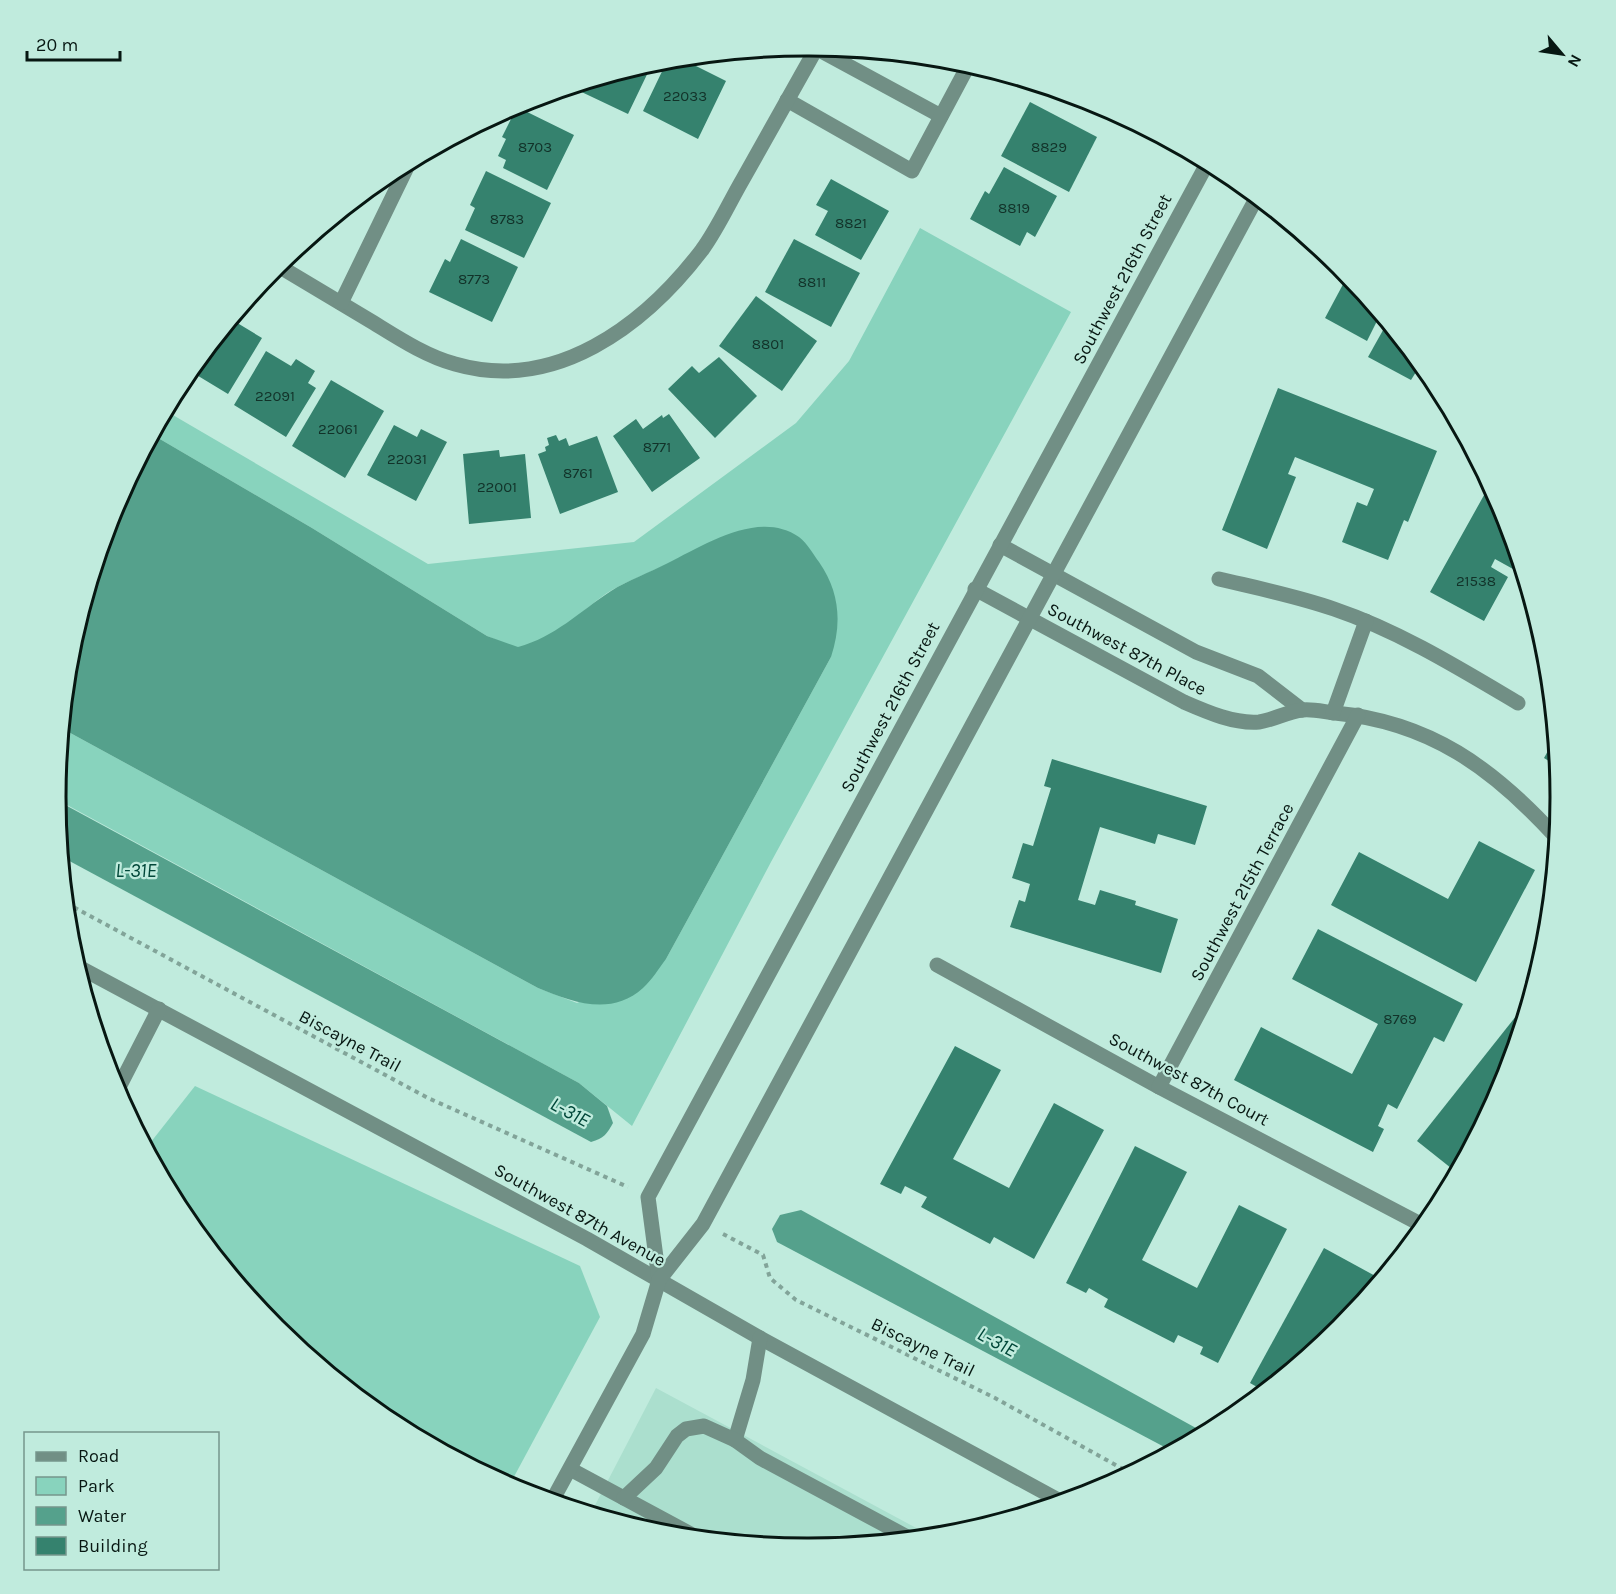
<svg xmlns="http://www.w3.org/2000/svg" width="1616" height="1594" viewBox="0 0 1616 1594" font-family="Karla,sans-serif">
<rect width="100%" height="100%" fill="#c0ebdd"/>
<path fill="#abdfce" d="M656 1388 933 1537 808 1549 661 1534 591 1513Z"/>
<g fill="#88d3bd">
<path d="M920 228 1071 312 771 862 632 1126 579 1083 56 799 63 729 538 988 577 1003 666 959 831 657 663 566C646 574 628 581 612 590 586 605 549 648 517 647 508 647 496 639 487 636L312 528 153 435 166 411 428 564 634 542 796 423 849 361Z"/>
<path d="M195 1086 580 1266 600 1317 509 1486 390 1422 276 1328 183 1214 147 1147Z"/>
</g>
<g fill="#55a18c">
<path d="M153 435 312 528 487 636 518 647C555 637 579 612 611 591 628 580 649 573 668 563 704 545 759 509 799 537 808 544 813 554 819 562 840 592 842 624 831 657L666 959C659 968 652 980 643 988 611 1017 572 1002 538 988L63 729 71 650 113 509Z"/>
<path d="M56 800 579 1083 607 1106 613 1123C607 1134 604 1138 591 1142L62 857Z"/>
<path d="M801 1210 1205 1433 1172 1451 777 1242 772 1229 780 1215Z"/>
</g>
<g fill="#35826e">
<path d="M680 58 726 81 698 139 643 111 668 59 677 63Z"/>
<path d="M653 62 628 114 571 87 638 67Z"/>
<path d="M1071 95 1096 102 1114 112 1111 118Z"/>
<path d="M1030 102 1097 137 1069 192 1001 156Z"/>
<path d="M517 107 574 135 547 190 503 168 506 160 498 156 506 139 502 137Z"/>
<path d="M1004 167 1057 196 1035 237 1027 232 1020 246 970 219 985 191 989 194Z"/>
<path d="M486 171 551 203 524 258 465 230 475 208 470 205Z"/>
<path d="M831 179 889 211 861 260 815 235 828 211 816 205Z"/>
<path d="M461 239 518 267 492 322 429 292 445 259 450 262Z"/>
<path d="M794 239 860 273 831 327 765 292Z"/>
<path d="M1348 275 1380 315 1367 341 1325 318Z"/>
<path d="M756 296 817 341 782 391 719 346Z"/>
<path d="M234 321 262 338 228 394 190 371 229 323 232 325Z"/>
<path d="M1387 323 1421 364 1411 380 1368 357Z"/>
<path d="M266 351 291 366 296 359 315 371 308 383 316 388 286 437 234 405Z"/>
<path d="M719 357 757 396 715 438 668 389 692 366 699 373Z"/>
<path d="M331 380 384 411 345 478 292 446Z"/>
<path d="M1278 388 1437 451 1408 522 1404 520 1388 560 1342 542 1357 502 1367 506 1374 489 1295 457 1288 474 1296 477 1267 549 1222 530Z"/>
<path d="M669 414 700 458 652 492 613 436 636 419 643 429 662 415 663 418Z"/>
<path d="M394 425 417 437 421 429 447 442 416 501 367 475Z"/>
<path d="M556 435 559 441 566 438 569 446 597 436 618 492 560 514 538 454 546 451 545 447 549 445 547 438Z"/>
<path d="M499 450 500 457 525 454 531 518 469 524 463 454Z"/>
<path d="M1488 488 1493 491 1503 510 1522 574 1495 559 1491 567 1508 577 1484 621 1430 592Z"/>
<path d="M1554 740 1557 766 1544 758Z"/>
<path d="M1052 759 1207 806 1195 845 1158 834 1155 844 1100 827 1078 900 1095 905 1100 890 1136 901 1135 905 1178 919 1161 973 1010 927 1019 900 1025 902 1030 884 1012 878 1023 843 1033 846 1051 788 1044 786Z"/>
<path d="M1479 841 1535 870 1476 982 1331 905 1359 852 1448 899Z"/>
<path d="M1318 929 1463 1004 1444 1042 1434 1037 1397 1109 1388 1104 1378 1126 1384 1129 1373 1152 1234 1080 1261 1027 1352 1074 1378 1024 1292 979Z"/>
<path d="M1528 1001 1503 1085 1456 1172 1417 1141Z"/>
<path d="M955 1046 1001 1070 953 1159 1009 1188 1054 1103 1104 1130 1034 1259 994 1237 990 1244 921 1207 927 1197 905 1186 901 1194 880 1184Z"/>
<path d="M1135 1146 1187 1172 1142 1260 1197 1288 1239 1205 1287 1229 1218 1363 1200 1354 1203 1347 1178 1335 1174 1343 1104 1307 1108 1299 1089 1288 1086 1293 1066 1283Z"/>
<path d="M1324 1248 1379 1278 1339 1329 1264 1391 1250 1383Z"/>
</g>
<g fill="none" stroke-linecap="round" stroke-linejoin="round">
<g stroke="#82a499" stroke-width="4" stroke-dasharray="4.5 4.5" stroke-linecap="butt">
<path d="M66 903 428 1098 628 1187"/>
<path d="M723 1234 763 1255 770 1278 796 1300 995 1398 1130 1473"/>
</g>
<g stroke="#718f85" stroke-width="15">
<path d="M810 45 941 116"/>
<path d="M787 100 912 171 969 64"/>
<path d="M277 265C309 284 342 304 374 323 400 339 426 356 455 364 555 393 644 326 702 250 718 228 729 203 743 179 767 136 792 92 816 49"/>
<path d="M341 303 410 161"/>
<path d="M1000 545 1196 652 1258 676 1302 710"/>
<path d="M1219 579C1257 588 1297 596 1334 609 1399 631 1459 668 1518 703"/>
<path d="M975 589 1184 702C1207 712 1234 724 1259 722 1274 720 1288 711 1303 710 1313 709 1325 712 1335 713 1430 722 1493 768 1556 837"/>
<path d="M1333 713 1366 621"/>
<path d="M937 965 1159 1087 1424 1226"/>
<path d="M77 966 587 1239 760 1338 1062 1502"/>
<path d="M1159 1087 1358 715"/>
<path d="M117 1091 159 1009"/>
<path d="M659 1280 648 1197 1208 162"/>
<path d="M735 1440 753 1380 760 1338"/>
<path d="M570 1469 698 1538"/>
<path d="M624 1498 656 1468 677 1436 686 1429 704 1426 735 1440 760 1458 911 1539"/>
<path d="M552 1501 643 1334 659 1280 703 1224 1257 197"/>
</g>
</g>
<g text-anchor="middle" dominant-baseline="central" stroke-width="4.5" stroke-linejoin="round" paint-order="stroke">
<g font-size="15" fill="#123229">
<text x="685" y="96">22033</text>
<text x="535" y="147">8703</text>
<text x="1049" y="147">8829</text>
<text x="1014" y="208">8819</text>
<text x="507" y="219">8783</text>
<text x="851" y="223">8821</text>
<text x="474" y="279">8773</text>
<text x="812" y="282">8811</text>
<text x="768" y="344">8801</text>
<text x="275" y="396">22091</text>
<text x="338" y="429">22061</text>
<text x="657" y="447">8771</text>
<text x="407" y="459">22031</text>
<text x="578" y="473">8761</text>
<text x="497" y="487">22001</text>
<text x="1476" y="581">21538</text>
<text x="1400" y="1019">8769</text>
</g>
<g font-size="18" fill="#071712" stroke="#c0ebdd">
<text transform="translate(1122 279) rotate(-62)">Southwest 216th Street</text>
<text transform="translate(1127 649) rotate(28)">Southwest 87th Place</text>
<text transform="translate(890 707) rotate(-62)">Southwest 216th Street</text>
<text transform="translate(1242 892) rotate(-62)">Southwest 215th Terrace</text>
<text transform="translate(350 1041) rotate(28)">Biscayne Trail</text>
<text transform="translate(1189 1079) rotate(28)">Southwest 87th Court</text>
<text transform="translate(580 1215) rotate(29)">Southwest 87th Avenue</text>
<text transform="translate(923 1347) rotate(26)">Biscayne Trail</text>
</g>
<g font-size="20" font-style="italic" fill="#014739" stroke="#c0ebdd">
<text x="136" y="870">L-31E</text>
<text transform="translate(570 1112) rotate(28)">L-31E</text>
<text transform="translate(997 1342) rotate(28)">L-31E</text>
</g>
</g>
<path d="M0 0H1616V1594H0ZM807 56H809A741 741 0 0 1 1550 797V797A741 741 0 0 1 809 1538H807A741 741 0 0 1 66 797V797A741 741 0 0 1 807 56Z" fill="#c0ebdd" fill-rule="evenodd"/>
<path fill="none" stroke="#071712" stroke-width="3" d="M807 56H809A741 741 0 0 1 1550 797V797A741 741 0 0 1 809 1538H807A741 741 0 0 1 66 797V797A741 741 0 0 1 807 56Z"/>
<rect x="24" y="1432" width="195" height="138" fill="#c0ebdd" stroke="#76968c" stroke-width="1.5"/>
<rect x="36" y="1452" width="30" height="9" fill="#718f85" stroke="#76968c" stroke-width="1.5"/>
<text x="78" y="1462" font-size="18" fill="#071712">Road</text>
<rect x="36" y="1477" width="30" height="18" fill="#88d3bd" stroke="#76968c" stroke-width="1.5"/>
<text x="78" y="1492" font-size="18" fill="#071712">Park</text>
<rect x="36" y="1507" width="30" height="18" fill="#55a18c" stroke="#76968c" stroke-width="1.5"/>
<text x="78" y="1522" font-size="18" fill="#071712">Water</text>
<rect x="36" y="1537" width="30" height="18" fill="#35826e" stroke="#76968c" stroke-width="1.5"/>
<text x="78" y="1552" font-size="18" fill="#071712">Building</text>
<g transform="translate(1562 54) rotate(119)" stroke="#c0ebdd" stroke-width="4.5" paint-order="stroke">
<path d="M0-4.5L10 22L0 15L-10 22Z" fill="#071712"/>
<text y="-9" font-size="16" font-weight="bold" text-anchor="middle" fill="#071712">N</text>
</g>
<path d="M27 51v9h93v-9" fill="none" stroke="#071712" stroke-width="3"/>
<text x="36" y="51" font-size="18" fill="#071712" stroke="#c0ebdd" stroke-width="4.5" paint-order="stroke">20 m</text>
</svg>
